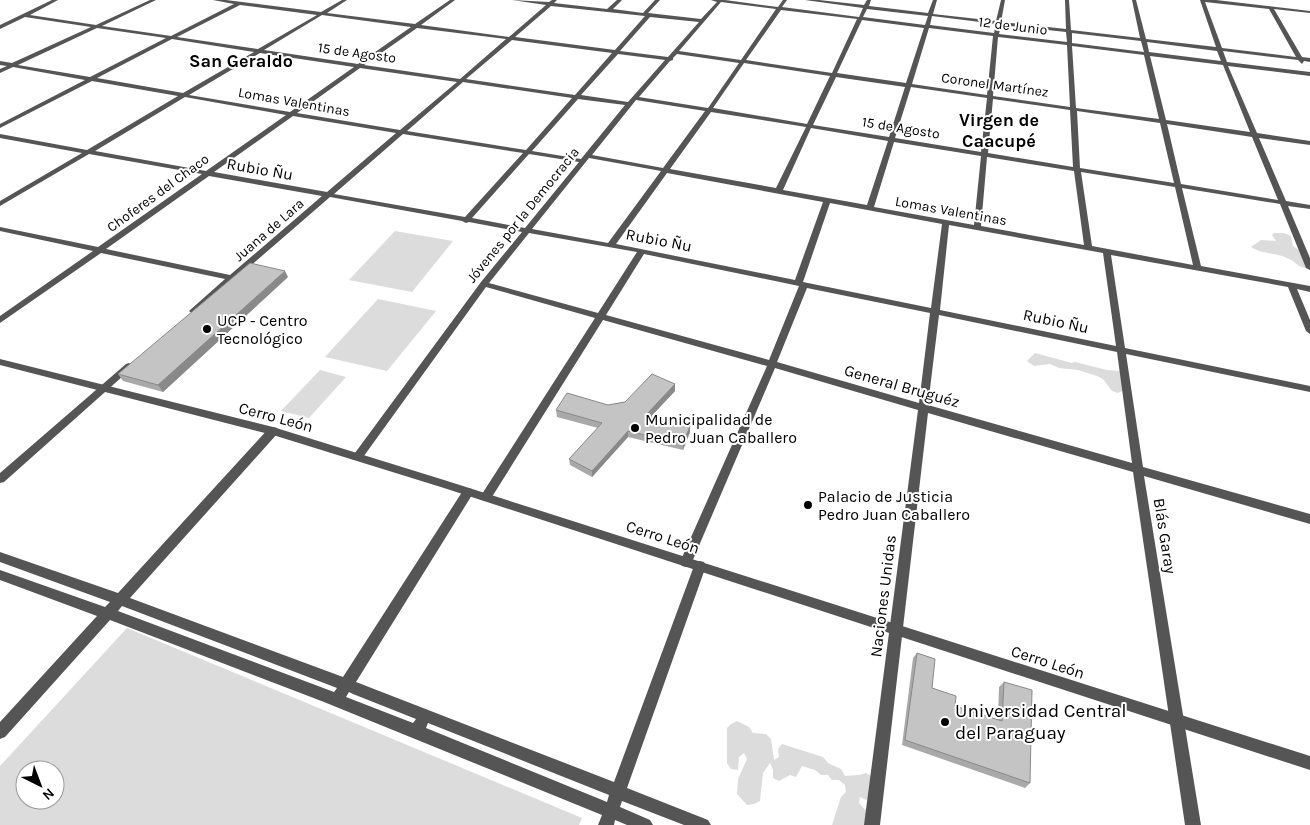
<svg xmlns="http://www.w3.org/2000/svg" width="1310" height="825" viewBox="0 0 1310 825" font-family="Karla,sans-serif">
<rect width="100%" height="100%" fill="#fff"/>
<g fill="#dcdcdc" fill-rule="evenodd">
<path d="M395 231 453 241 412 292 349 280Z"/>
<path d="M1274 233H1284L1291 236 1293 246 1305 254 1308 268C1297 268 1296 261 1287 258 1275 252 1263 255 1251 247L1261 240 1276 241 1272 235Z"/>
<path d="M378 299 436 311 387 371 325 357Z"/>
<path d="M1035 353 1072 363 1075 362 1107 370 1120 371 1127 389 1118 393 1112 391 1103 379 1097 376 1078 370 1059 368 1050 364 1034 366 1027 361Z"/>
<path d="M320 370 346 377 309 418 281 411Z"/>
<path d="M127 628 582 818 579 825H0V766ZM25 770H55V800H25Z"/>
<path d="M737 721 749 727 753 733 766 734 771 739 774 760 779 757 778 749 782 744 823 757 828 763 841 769 845 776 859 775 866 773 873 777 872 797 866 800 860 797 859 803 870 815 869 825H832L841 797 846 792 845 785 839 780H832L828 775H821L815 770 802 766 796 777 790 775 779 781 773 778V770L770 763 763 773 760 801 754 804 747 805 737 794 738 779 747 759 744 753 739 757 738 770 731 769 727 763V728L731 724Z"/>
</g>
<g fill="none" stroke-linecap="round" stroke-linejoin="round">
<g fill="#555" fill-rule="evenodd">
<path d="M52 0H58L30 15 96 25 150 0H156L102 26 171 36 234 4 213 0H226L321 12 342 0H347L327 13 415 24 450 0H455L421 25 509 37 546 5 512 0 549 2 552 0H557L554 3 607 9 617 0H622L613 9 643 13 655 0H660L648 13 701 19 717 2 711 0H725L778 7 783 0H787L782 7 859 17 863 8 805 0H819L864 5 867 0H871L869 6 928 13 933 0H937L933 14 996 21 1001 0H1005L1001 22 1066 29 1065 0H1069L1071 30 1140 38 1132 0H1136L1146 39 1216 47 1200 0H1216L1310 11V13L1274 9 1302 57 1310 58V62L1304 61 1302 64 1298 60 1223 51 1227 62 1310 72V76L1228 66 1257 133 1310 141V145L1259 138 1286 201 1310 205V209L1288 206 1310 258V270L1306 268 1280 204 1182 188 1201 266 1310 286V292L1297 289 1310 320V334L1306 331 1288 287 1111 255 1125 348 1310 386V392L1126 354 1143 467 1310 514V524L1144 476 1201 825H1185L1133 472 928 413 880 825H864L918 410 775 368 692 562 690 566 686 567 682 566 680 562 767 366 603 320 490 500 486 501 482 500 480 497 482 494 595 318 486 287 361 460H353L352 457 481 282 522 232 469 222 466 223 462 221 330 197 196 313 193 314 189 311 225 279 101 253 0 323V316L93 251 0 231V227L98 247 202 174 89 154 0 206V201L82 153 0 138V134L87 150 178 96 92 81 0 128V124L85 80 13 67 0 73V69L7 66 0 65V61L12 63 91 27 25 17 0 29V25ZM721 2 776 9 741 60 679 51ZM1205 2 1269 9 1296 57 1222 48ZM240 5 317 15 258 49 177 37ZM551 6 645 16 615 50 515 37ZM867 9 928 16 925 25 863 17ZM781 10 857 19 832 73 746 60ZM322 15 411 27 358 64 264 50ZM932 16 996 24 994 33 930 25ZM650 17 699 22 668 57 620 51ZM862 20 924 28 906 83 837 73ZM1001 25 1066 32 1067 42 999 34ZM97 28 166 38 90 77 18 65ZM417 28 506 39 460 79 364 65ZM929 28 993 36 987 95 912 84ZM1072 33 1141 41 1144 52 1072 43ZM998 37 1067 45 1070 107 993 96ZM172 39 254 52 183 93 97 78ZM512 40 612 53 575 95 466 79ZM1147 42 1217 51 1221 61 1149 52ZM1072 46 1144 55 1159 119 1076 108ZM260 53 354 67 290 112 189 95ZM618 54 665 60 628 102 581 95ZM677 54 739 63 708 108 639 97 670 61 673 60V58ZM1150 56 1223 65 1250 132 1166 120ZM744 63 830 76 807 124 713 108ZM360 68 457 82 400 130 297 113ZM836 77 905 87 889 137 813 125ZM463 82 572 98 526 150 407 131ZM911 87 987 98 981 152 895 138ZM185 97 286 115 206 171 95 151ZM578 99 625 105 581 159 532 151ZM993 99 1070 110 1073 167 988 153ZM636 100 705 111 663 168 592 155ZM1077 111 1160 123 1174 183 1080 168ZM711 112 806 127 776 188 670 169ZM293 116 396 133 327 192 214 172ZM1167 124 1252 137 1278 200 1181 184ZM811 128 888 141 867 205 783 190ZM403 134 523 153 465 217 334 194ZM894 142 981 156 974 225 874 207ZM529 154 579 162 525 228 472 218ZM987 157 1074 171 1084 245 981 226ZM589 158 661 171 608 243 532 229ZM1081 172 1175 187 1193 265 1092 246ZM667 173 823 202 795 280 616 244ZM209 176 322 196 230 275 106 249ZM830 203 942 224 931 308 803 282ZM949 225 1103 253 1116 346 940 310ZM529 233 637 252 598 313 489 283ZM644 254 799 286 769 360 606 315ZM807 288 930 313 919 403 777 362ZM939 315 1117 352 1132 463 928 405Z"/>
<path d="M129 363 134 366 132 368 4 482 0 483V473L126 364Z"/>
<path d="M273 427 277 428 278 431 277 434 130 598 343 677 464 489 468 488 472 489 474 492 472 495 356 682 614 782 694 566 696 562 700 561 704 562 706 566 627 788 708 820 711 825H684L622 801 620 807 650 820 653 825H627L615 820 614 825H598L602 815 324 702 110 620 5 737 0 739V722L97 616 0 580V570L105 607 110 602 0 562V552L118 593 269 428ZM122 606 337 688 334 692 118 611ZM349 692 353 694 416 719 413 723 346 697ZM428 723 609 795 607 802 426 728Z"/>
</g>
<path fill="#555" fill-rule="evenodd" d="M0 359 273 427 444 480 1310 756V770L444 488 273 435 0 365Z"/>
</g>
<g fill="#a9a9a9">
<path d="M288 277 163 392 123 381 118 374Z"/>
<path d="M675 384V391L651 416 690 426V432L683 450 628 437 592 477 570 465 569 459 598 428 557 417 556 410 608 405 625 402Z"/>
<path d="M917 653 932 688 955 706 998 720 999 687 1004 682 1030 783 1025 788 902 745 913 658Z"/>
</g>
<g fill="#898989">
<path d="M285 271 288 277 163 392 158 385Z"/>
<path d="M675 384V391L646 422V415Z"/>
<path d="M690 426V432L683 450V444Z"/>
<path d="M628 431V437L592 477V471Z"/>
</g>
<g fill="#c4c4c4" stroke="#898989">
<path d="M250 263 285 271 158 385 118 374Z"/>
<path d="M652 374 675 384 646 415 690 426 683 444 628 431 592 471 569 459 602 423 556 410 567 393 608 405 625 402Z"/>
<path d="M917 653 935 659 932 688 956 696 955 706 1002 721 1004 682 1032 690 1030 783 905 740Z"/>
</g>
<g fill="#000" stroke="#fff" stroke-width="2">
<circle cx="207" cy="329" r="5"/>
<circle cx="635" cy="428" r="5"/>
<circle cx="808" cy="505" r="5"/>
<circle cx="945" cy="722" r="5"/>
</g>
<g text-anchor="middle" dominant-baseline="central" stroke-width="4" stroke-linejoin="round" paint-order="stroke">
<g font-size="14" fill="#000" stroke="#fff">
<text transform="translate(1013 26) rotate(7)">12 de Junio</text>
<text transform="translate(357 53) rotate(8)">15 de Agosto</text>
<text transform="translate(995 85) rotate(8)">Coronel Martínez</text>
<text transform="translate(294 102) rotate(10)">Lomas Valentinas</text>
<text transform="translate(901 128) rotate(9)">15 de Agosto</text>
<text transform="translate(158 193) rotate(-36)">Choferes del Chaco</text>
<text transform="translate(951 211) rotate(10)">Lomas Valentinas</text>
<text transform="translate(523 215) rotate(-51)">Jóvenes por la Democracia</text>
<text transform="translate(269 230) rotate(-41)">Juana de Lara</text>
</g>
<g font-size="16" fill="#000" stroke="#fff">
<text transform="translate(260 169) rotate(10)">Rubio Ñu</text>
<text transform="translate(659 240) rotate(11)">Rubio Ñu</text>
<text transform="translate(1056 321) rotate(12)">Rubio Ñu</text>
<text transform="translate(902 386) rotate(16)">General Bruguéz</text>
<text transform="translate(276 417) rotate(15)">Cerro León</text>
<text transform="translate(1165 536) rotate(81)">Blás Garay</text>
<text transform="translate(663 537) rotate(18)">Cerro León</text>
<text transform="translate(883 596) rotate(-83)">Naciones Unidas</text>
<text transform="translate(1048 662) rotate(18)">Cerro León</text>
</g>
<g font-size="16" fill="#000" stroke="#fff" text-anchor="start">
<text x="217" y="320">UCP - Centro<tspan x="217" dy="18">Tecnológico</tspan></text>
<text x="645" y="419">Municipalidad de<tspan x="645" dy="18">Pedro Juan Caballero</tspan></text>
<text x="818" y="496">Palacio de Justicia<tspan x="818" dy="18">Pedro Juan Caballero</tspan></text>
</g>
<g font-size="18" font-weight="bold" fill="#000" stroke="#fff">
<text x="241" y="61">San Geraldo</text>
<text x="999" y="120">Virgen de<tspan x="999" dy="21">Caacupé</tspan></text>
</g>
<g font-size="19" fill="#000" stroke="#fff" text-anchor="start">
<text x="955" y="711">Universidad Central<tspan x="955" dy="22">del Paraguay</tspan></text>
</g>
</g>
<g transform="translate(40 785) rotate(138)"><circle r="24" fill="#ffffff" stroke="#999999"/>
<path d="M0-4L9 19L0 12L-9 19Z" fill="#000000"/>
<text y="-8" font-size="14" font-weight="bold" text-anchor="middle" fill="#000000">N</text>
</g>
</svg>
